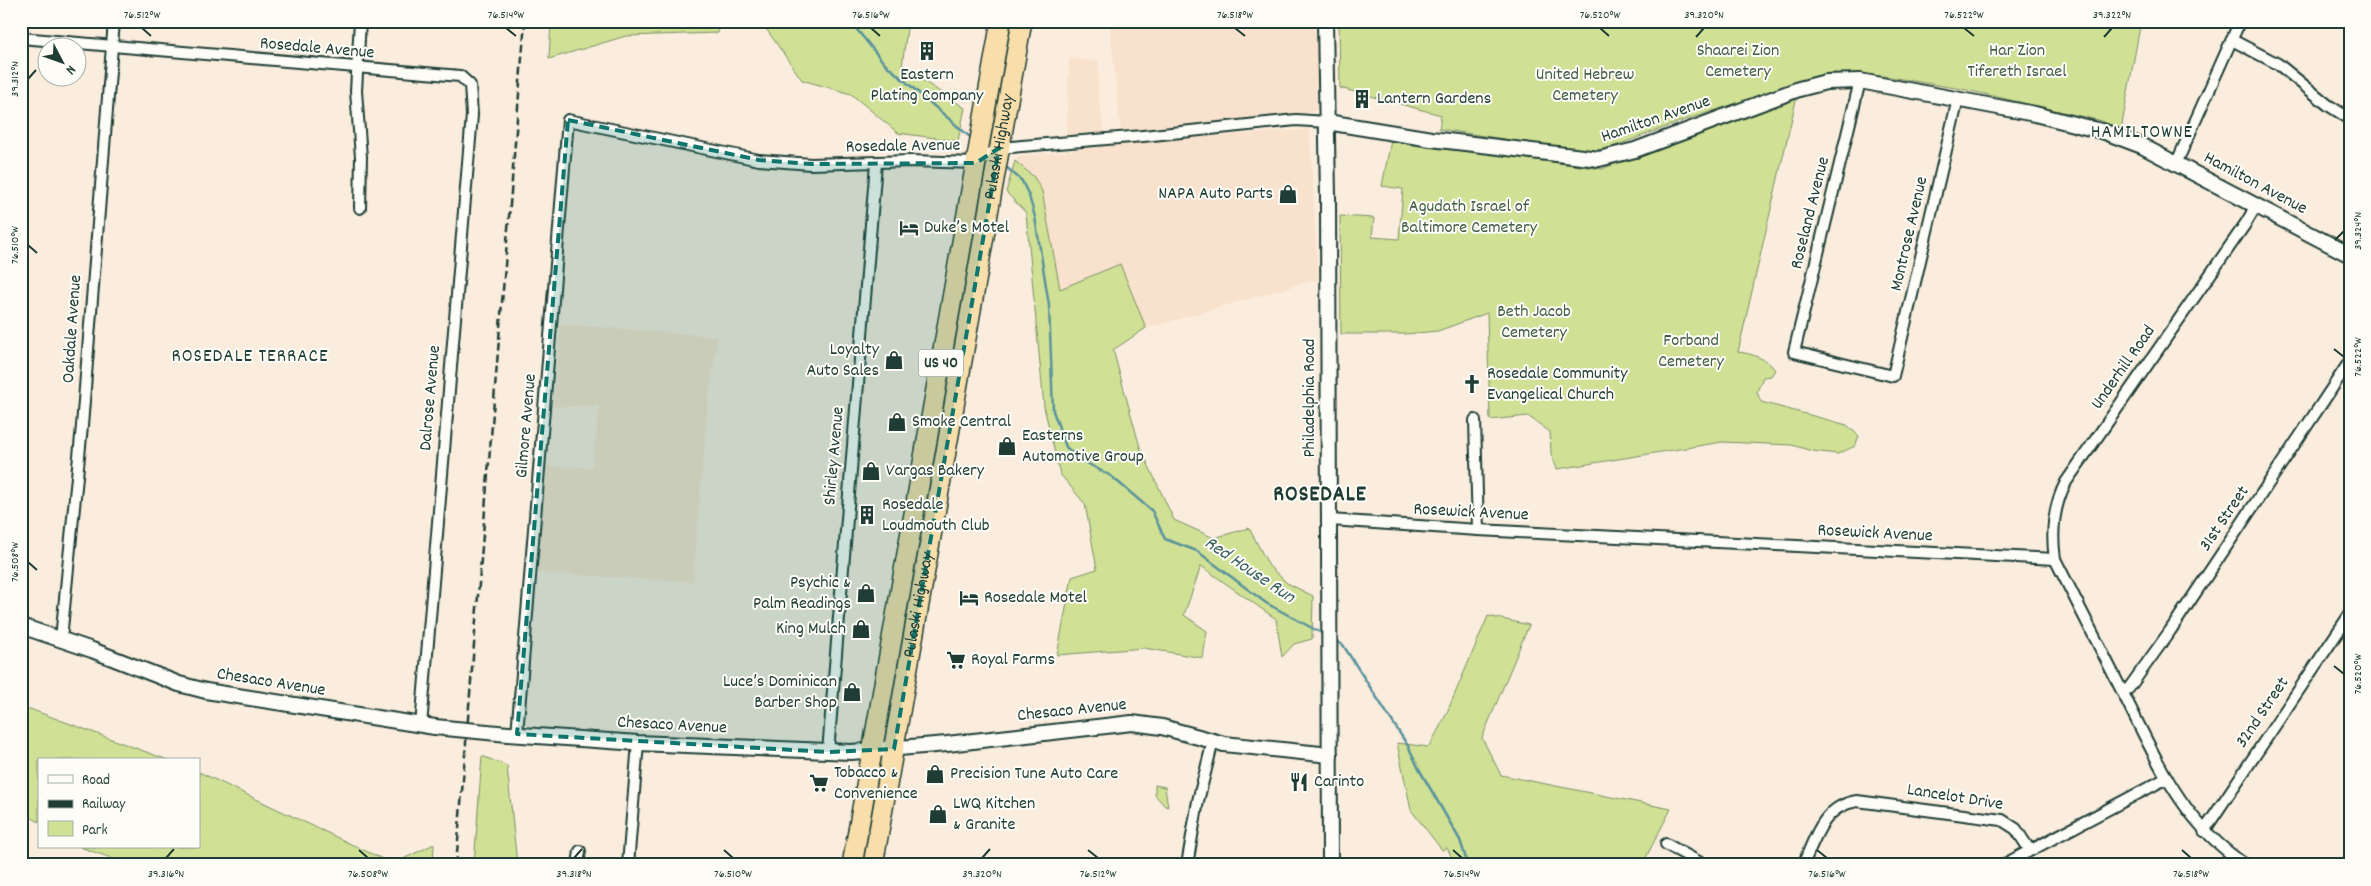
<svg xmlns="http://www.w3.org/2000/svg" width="2371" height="886" viewBox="0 0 2371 886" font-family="Dekko,sans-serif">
<rect width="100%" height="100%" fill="#fbedde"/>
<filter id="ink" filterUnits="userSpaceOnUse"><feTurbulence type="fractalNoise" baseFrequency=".02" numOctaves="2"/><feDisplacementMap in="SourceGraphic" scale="10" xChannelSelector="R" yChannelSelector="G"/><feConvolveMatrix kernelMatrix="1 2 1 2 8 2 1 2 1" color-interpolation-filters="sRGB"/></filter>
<g filter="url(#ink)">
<g fill="#f9e2cd">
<path d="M1109 21H1315L1320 99 1317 110 1292 117 1121 133Z"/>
<path d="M1069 58 1099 61 1098 90 1104 132 1066 136Z"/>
<path d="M1310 129 1318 279 1145 329 1060 289 1042 192 1016 162 1017 157 1137 142Z"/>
<path d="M561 324 718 336 708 405 693 582 538 573 545 466 592 467 599 406 552 407Z"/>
</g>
<g fill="#d0e195" stroke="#788f64">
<path d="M551 21H722L718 33 626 36 549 59Z"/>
<path d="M750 21H908L902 67 965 108 958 141 898 133 851 94 802 80 767 30Z"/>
<path d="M1339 21H2141L2121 130 2102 121 1967 90 1884 76 1831 73 1685 120 1612 147 1588 152 1439 129 1441 115 1340 88Z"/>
<path d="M1797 96 1738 352C1751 353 1768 359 1775 370L1771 376 1763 377 1757 392 1761 402 1847 425 1859 436 1855 446 1838 454 1812 451 1792 445 1722 442 1557 469 1551 454 1550 432 1528 416 1490 420 1487 313 1438 331 1405 334H1341L1340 216 1374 218 1372 237 1399 239 1403 189 1382 186 1391 140 1602 169 1660 145 1753 115Z"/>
<path d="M1015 161 1034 177 1042 191 1060 289 1120 264 1146 328 1113 350 1140 447 1174 520 1214 538 1249 528 1269 566 1287 583 1313 596 1312 639 1294 644 1282 657 1276 619 1201 566 1184 615 1207 631 1203 658 1144 648 1057 655 1072 577 1097 569 1085 504 1060 474 1044 407 1026 213 1006 192Z"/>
<path d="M1488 616 1529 625 1482 738 1501 775 1671 809 1642 865H1456L1447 848 1442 850 1411 810 1397 743 1429 747 1445 717Z"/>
<path d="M21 707 30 709 168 760H39V822L21 811Z"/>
<path d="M482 756 507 766 517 865H474Z"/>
<path d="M199 772 393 864 434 844 433 865H131L80 847H199Z"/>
<path d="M1155 785 1165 787 1168 807 1165 806 1155 795Z"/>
</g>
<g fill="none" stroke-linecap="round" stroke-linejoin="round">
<g stroke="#5a929c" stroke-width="2.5">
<path d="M850 21 884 63 970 137"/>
<path d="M1005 166 1022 181 1029 196 1035 217 1049 305 1053 411 1066 447 1079 459 1111 476 1152 511 1165 539 1197 551 1266 603 1325 635"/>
<path d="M1334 640 1343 645 1408 746 1419 769 1460 840 1468 865"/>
</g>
<g stroke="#1f3d34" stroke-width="14">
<g id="street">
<path d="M360 21 356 91 361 157 360 208"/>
<path d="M21 38 460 76 470 85 472 115 421 726"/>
<path d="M2232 40 2278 64 2328 105 2350 119"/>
<path d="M1860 81 1794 352 1893 376 1958 99"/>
<path d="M2176 164 2240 21"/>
<path d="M1475 420 1478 530"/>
<path d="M1330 520 1478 530 2055 559"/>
<path d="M61 639 82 426 114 21"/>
<path d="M2123 692 2129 688 2170 631 2350 361"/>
<path d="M517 734 568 120 759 160 811 164 911 161 976 163 999 148 1143 136 1296 120 1327 122"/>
<path d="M828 752 876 163"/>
<path d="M2204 831 2350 614"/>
<path d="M1666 844 1704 865"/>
<path d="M578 865 580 851"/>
<path d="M628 865 638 743"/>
<path d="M1187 865 1198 801 1213 741"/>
<path d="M1803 865C1815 838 1823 806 1857 801L2002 820 2016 829 2029 849"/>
<path d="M2003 865 2167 778"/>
<path d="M2246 865C2182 823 2157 760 2124 695 2101 650 2078 605 2055 559 2051 532 2053 507 2066 482L2246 223 2256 206"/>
<path d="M2346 865 2350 860"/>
</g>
</g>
<g stroke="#1f3d34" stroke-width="18">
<g id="secondary">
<path d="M1325 21 1328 197 1330 865"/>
<path d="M1327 122 1431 139 1599 159 1635 150 1799 89 1826 82 1860 81 2035 114 2105 132 2142 146 2350 255"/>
<path d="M21 626 92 650 179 684 206 691 435 727"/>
<path d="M508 734 638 743 851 752 947 744 1132 723 1162 727 1224 744 1330 755"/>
</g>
</g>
<g stroke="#1f3d34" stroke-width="22">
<g id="highway">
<path d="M852 865 1001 21"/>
<path id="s1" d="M873 865 1022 21"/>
</g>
</g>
<use href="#street" stroke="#fdfcf7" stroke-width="10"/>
<use href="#secondary" stroke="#fdfcf7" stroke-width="14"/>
<use href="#highway" stroke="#f8deab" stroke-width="19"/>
<path stroke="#1f3d34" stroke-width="2.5" stroke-dasharray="8 4" stroke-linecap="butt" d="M456 865 525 21"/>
<g stroke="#1f3d34" stroke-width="18" stroke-linecap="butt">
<path id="secondary-bridge" d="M435 727 508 734"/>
</g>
<use href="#secondary-bridge" stroke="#fdfcf7" stroke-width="14"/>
</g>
</g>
<path fill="#0f766e" fill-opacity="0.2" stroke="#0f766e" stroke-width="4" stroke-dasharray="10 6" stroke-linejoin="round" d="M568 120 759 160 811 164 976 163 999 148 894 749 828 752 517 734Z"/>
<path fill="none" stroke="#1f3d34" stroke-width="2" d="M142 28 151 36M506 28 516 36M871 28 880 36M1235 28 1245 36M1600 28 1609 36M1964 28 1974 36M1696 37 1704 28M2104 37 2112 28M28 79 36 70M2335 240 2344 231M28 245 37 253M2334 349 2344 357M28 562 37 570M2334 666 2344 674M359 850 368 858M724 850 733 858M1088 850 1098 858M1453 850 1462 858M1817 850 1827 858M2182 850 2191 858M166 858 174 849M574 858 582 849M982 858 990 849"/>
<defs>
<g id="building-bare" transform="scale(1.5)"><path d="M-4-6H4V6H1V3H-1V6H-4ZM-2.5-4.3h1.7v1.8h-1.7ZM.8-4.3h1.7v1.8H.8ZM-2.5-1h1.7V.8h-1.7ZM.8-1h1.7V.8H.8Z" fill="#1f3d34" stroke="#fdfcf7" stroke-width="2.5" paint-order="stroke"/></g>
<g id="shop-bare" transform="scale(1.5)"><path d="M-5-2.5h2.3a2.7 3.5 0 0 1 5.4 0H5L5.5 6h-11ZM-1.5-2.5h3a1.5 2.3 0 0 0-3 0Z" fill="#1f3d34" stroke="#fdfcf7" stroke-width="2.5" paint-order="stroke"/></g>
<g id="hotel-bare" transform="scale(1.5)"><path d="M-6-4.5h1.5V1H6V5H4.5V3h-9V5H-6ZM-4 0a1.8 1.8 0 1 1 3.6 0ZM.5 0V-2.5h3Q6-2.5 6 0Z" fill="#1f3d34" stroke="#fdfcf7" stroke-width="2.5" paint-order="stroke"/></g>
<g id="church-bare" transform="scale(1.5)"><path d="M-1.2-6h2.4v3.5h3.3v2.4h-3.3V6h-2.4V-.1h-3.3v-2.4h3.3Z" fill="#1f3d34" stroke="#fdfcf7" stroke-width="2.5" paint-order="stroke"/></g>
<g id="supermarket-bare" transform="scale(1.5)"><path d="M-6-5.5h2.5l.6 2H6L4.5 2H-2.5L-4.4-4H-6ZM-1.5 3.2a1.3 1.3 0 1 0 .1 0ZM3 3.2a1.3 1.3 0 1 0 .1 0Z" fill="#1f3d34" stroke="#fdfcf7" stroke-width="2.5" paint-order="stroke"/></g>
<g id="restaurant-bare" transform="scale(1.5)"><path d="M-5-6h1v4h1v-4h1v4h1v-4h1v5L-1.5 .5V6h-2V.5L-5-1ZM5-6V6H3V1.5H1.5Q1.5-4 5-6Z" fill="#1f3d34" stroke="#fdfcf7" stroke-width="2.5" paint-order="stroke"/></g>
</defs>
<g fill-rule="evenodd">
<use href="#building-bare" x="927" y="51"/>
<use href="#building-bare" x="1362" y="99"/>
<use href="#shop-bare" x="1288" y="194"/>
<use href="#hotel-bare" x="909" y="228"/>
<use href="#shop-bare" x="894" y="360"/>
<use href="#church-bare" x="1472" y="384"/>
<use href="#shop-bare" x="897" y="422"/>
<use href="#shop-bare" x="1007" y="446"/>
<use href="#shop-bare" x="871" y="471"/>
<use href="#building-bare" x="867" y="515"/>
<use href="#shop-bare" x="866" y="593"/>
<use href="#hotel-bare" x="969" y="598"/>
<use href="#shop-bare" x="861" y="629"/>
<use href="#supermarket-bare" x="956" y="660"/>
<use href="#shop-bare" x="852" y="692"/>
<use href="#shop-bare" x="935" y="774"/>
<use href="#restaurant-bare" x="1299" y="782"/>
<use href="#supermarket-bare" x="819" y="783"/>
<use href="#shop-bare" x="938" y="814"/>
</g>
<g text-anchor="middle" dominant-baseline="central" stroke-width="4" stroke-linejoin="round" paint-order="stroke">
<rect fill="#fdfcf7" stroke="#62766e" stroke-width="1" x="918.5" y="349.5" width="45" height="27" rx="4"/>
<g font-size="16" font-weight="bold" fill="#1f3d34">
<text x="941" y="363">US 40</text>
</g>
<g font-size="18" fill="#1f3d34" stroke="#fdfcf7">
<text transform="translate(317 49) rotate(5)">Rosedale Avenue</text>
<text transform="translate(1656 120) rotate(-19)">Hamilton Avenue</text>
<text transform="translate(903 147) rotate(-1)">Rosedale Avenue</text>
<text stroke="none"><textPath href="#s1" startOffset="729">Pulaski Highway</textPath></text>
<text transform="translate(2255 184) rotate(28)">Hamilton Avenue</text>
<text transform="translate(1811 213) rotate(-76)">Roseland Avenue</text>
<text transform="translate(1910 234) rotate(-77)">Montrose Avenue</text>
<text transform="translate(73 329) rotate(-86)">Oakdale Avenue</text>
<text transform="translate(2124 368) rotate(-55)">Underhill Road</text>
<text transform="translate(431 398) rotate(-85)">Dalrose Avenue</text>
<text transform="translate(1310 398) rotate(-90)">Philadelphia Road</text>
<text transform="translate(527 426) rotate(-85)">Gilmore Avenue</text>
<text transform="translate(835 456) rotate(-85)">Shirley Avenue</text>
<text transform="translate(1471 513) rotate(3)">Rosewick Avenue</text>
<text transform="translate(2225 519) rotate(-56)">31st Street</text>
<text transform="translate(1875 534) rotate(3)">Rosewick Avenue</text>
<text stroke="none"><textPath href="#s1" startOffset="264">Pulaski Highway</textPath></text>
<text transform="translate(271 683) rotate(9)">Chesaco Avenue</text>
<text transform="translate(1072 711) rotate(-6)">Chesaco Avenue</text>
<text transform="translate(2263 713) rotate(-56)">32nd Street</text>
<text transform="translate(672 726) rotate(3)">Chesaco Avenue</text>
<text transform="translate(1955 798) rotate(9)">Lancelot Drive</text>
</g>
<g font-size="18" fill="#425e47" stroke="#fdfcf7">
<text x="1738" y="51">Shaarei Zion<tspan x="1738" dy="21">Cemetery</tspan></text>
<text x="2017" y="51">Har Zion<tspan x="2017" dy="21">Tifereth Israel</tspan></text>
<text x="1585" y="75">United Hebrew<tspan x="1585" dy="21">Cemetery</tspan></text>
<text x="1469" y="207">Agudath Israel of<tspan x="1469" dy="21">Baltimore Cemetery</tspan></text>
<text x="1534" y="312">Beth Jacob<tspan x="1534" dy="21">Cemetery</tspan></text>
<text x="1691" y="341">Forband<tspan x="1691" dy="21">Cemetery</tspan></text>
</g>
<g font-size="18" fill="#1f3d34" stroke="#fdfcf7" text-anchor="start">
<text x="927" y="75" text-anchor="middle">Eastern<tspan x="927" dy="21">Plating Company</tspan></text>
<text x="1377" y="99">Lantern Gardens</text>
<text x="1273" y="194" text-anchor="end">NAPA Auto Parts</text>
<text x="924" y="228">Duke’s Motel</text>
<text x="879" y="350" text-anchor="end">Loyalty<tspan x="879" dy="21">Auto Sales</tspan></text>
<text x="1487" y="374">Rosedale Community<tspan x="1487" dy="21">Evangelical Church</tspan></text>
<text x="912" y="422">Smoke Central</text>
<text x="1022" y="436">Easterns<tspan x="1022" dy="21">Automotive Group</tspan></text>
<text x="886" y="471">Vargas Bakery</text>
<text x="882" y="505">Rosedale<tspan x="882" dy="21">Loudmouth Club</tspan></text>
<text x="851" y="583" text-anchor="end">Psychic &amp;<tspan x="851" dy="21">Palm Readings</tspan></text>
<text x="984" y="598">Rosedale Motel</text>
<text x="846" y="629" text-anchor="end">King Mulch</text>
<text x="971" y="660">Royal Farms</text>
<text x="837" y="682" text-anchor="end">Luce’s Dominican<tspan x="837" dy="21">Barber Shop</tspan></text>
<text x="834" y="773">Tobacco &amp;<tspan x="834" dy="21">Convenience</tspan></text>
<text x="950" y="774">Precision Tune Auto Care</text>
<text x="1314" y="782">Carinto</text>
<text x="953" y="804">LWQ Kitchen<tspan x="953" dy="21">&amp; Granite</tspan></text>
</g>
<g font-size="19" letter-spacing="1" fill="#1f3d34" stroke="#fdfcf7">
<text x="2142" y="133">HAMILTOWNE</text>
<text x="250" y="357">ROSEDALE TERRACE</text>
</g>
<g font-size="19" font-style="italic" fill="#386060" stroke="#fdfcf7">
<text transform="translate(1249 571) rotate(34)">Red House Run</text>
</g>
<g font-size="22" font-weight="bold" letter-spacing="1" fill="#1f3d34" stroke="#fdfcf7">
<text x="1320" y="495">ROSEDALE</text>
</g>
</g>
<rect width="2371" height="886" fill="none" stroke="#fdfcf7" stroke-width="55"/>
<rect x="38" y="758" width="162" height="90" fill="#fdfcf7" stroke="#a4b0a9"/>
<rect x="48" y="775" width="25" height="8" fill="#fdfcf7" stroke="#a4b0a9"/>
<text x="82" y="784" font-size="15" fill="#1f3d34">Road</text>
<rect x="48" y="800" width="25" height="8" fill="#1f3d34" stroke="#a4b0a9"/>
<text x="82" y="808" font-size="15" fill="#1f3d34">Railway</text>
<rect x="48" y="821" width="25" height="15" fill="#d0e195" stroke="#a4b0a9"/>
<text x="82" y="834" font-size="15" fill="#1f3d34">Park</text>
<g transform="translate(62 62) rotate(131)"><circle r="24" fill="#fdfcf7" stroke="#a4b0a9"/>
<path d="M0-4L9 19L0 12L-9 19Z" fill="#1f3d34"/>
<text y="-8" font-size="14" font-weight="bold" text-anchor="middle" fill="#1f3d34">N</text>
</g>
<rect x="28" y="28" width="2316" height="830" fill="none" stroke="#1f3d34" stroke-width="2"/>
<g font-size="12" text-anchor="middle" fill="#1f3d34">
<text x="142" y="18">76.512°W</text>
<text x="506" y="18">76.514°W</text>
<text x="871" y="18">76.516°W</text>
<text x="1235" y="18">76.518°W</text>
<text x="1600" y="18">76.520°W</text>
<text x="1704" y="18">39.320°N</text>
<text x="1964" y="18">76.522°W</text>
<text x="2112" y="18">39.322°N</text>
<text transform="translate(14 79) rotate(-90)" y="4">39.312°N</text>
<text transform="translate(2357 231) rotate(-90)" y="4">39.324°N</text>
<text transform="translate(14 245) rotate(-90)" y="4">76.510°W</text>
<text transform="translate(2357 357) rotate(-90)" y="4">76.522°W</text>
<text transform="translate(14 562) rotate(-90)" y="4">76.508°W</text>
<text transform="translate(2357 674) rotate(-90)" y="4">76.520°W</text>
<text x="166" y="877">39.316°N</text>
<text x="368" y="877">76.508°W</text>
<text x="574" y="877">39.318°N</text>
<text x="733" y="877">76.510°W</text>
<text x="982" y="877">39.320°N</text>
<text x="1098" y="877">76.512°W</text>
<text x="1462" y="877">76.514°W</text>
<text x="1827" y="877">76.516°W</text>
<text x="2191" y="877">76.518°W</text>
</g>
</svg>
